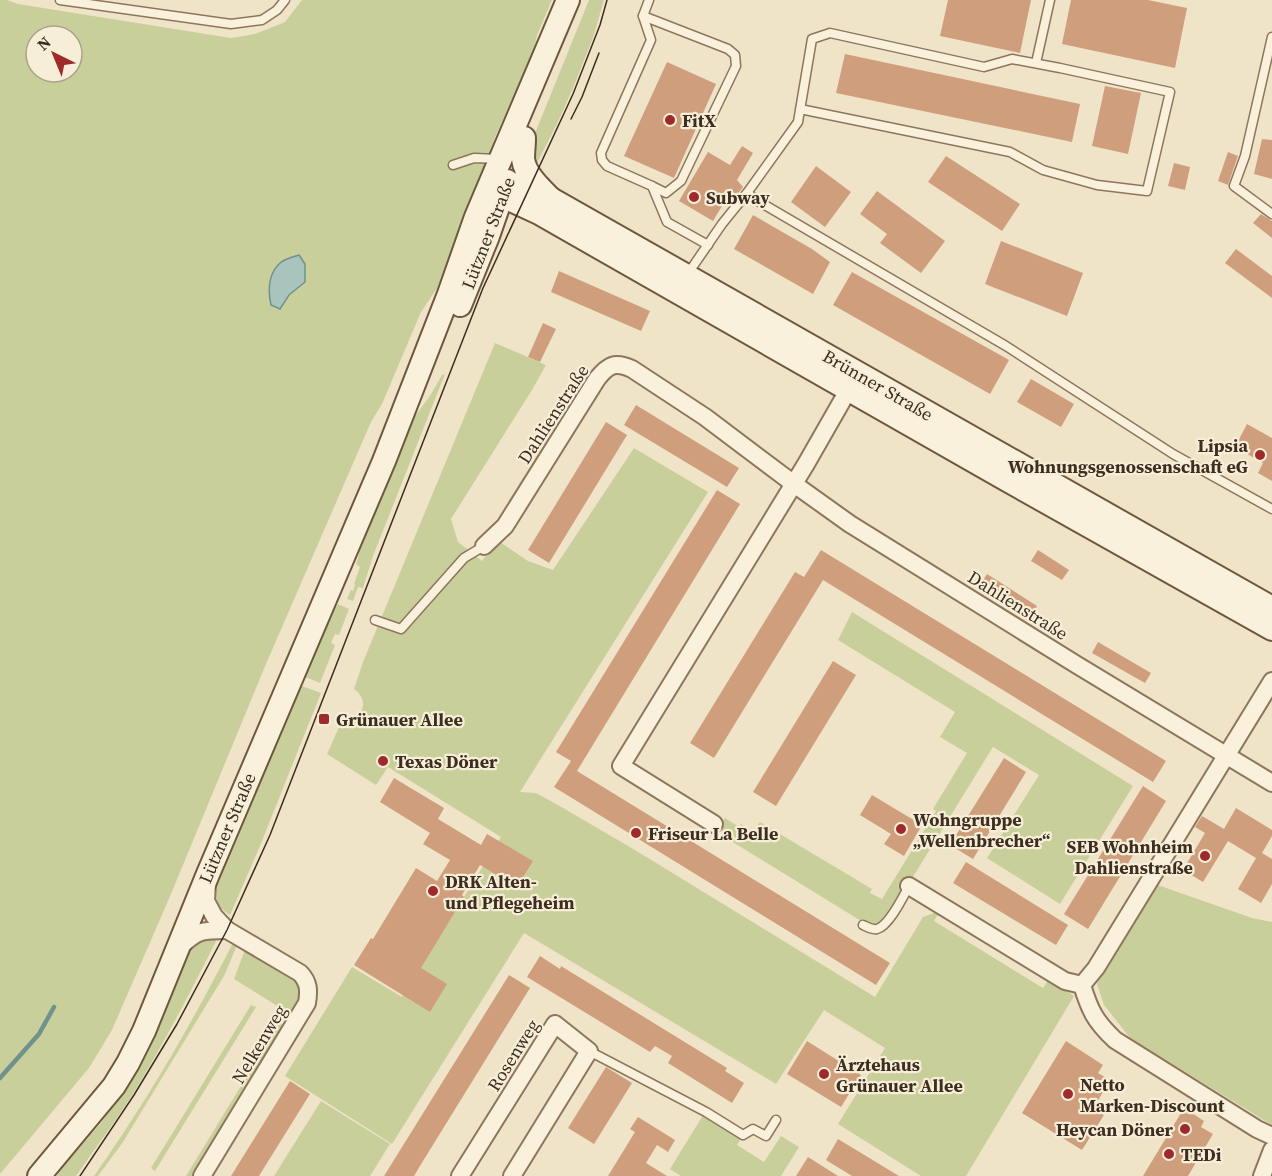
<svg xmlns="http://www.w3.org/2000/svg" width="1272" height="1176" viewBox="0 0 1272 1176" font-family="'Source Serif 4',serif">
<rect width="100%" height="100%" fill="#f0e4c8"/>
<g fill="#c9cf9b" fill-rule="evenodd">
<path d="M0 0H7L18 4 231 38 255 34 285 22 302 0H552L537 35 534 50 495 137 482 177 442 281 421 312 382 404 371 422 266 664 171 894 112 1030 89 1068 0 1174ZM36 36H72V72H36Z"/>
<path d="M589 0H604L593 38 573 88 557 124 534 169 530 152 536 131Z"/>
<path d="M495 343 546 365 532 390 451 519 458 542 482 561 497 540 528 561 553 570 634 448 708 492 520 792 536 793 558 805 635 850 875 997 923 917 940 911 934 921 1043 988 1049 979 1074 996 966 1176H921L838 1124 885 1048 824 1010 776 1084 524 933 392 1144 285 1076 352 967 402 997 501 837 388 767 376 785 327 754 343 718C362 722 371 701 354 689L363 662Z"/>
<path d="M445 374 373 556 363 588 358 587 353 601 347 599 351 590 353 591 355 585 354 584 360 567 356 564 359 555 362 534 403 439 415 416 430 396 442 375Z"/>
<path d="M338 604 349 609 339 635 335 634 331 643 335 645 320 683 303 676 313 646Z"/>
<path d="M852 612 1133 786 1060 904 987 858 1039 775 993 747 879 932 726 838 719 826 725 818 739 827 741 824 753 831 760 822 872 889 870 893 882 899 936 811 933 809 967 753 940 737 955 712 838 640Z"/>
<path d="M299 685 321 693 260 846 230 915C219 909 215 899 215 887H213Z"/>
<path d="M1149 882 1252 918 1272 922V1125L1131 1039 1104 1005 1097 984 1096 968Z"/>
<path d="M219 935C193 988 166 1039 136 1089 117 1119 96 1147 76 1176H57L60 1170 101 1123 133 1078 146 1055 186 954 198 939Z"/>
<path d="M234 941 238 943 224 976 123 1142 98 1176H94C147 1101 192 1023 234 941Z"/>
<path d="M246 947C255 953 265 959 274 965 292 976 309 987 295 1010L287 1012 234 979Z"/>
<path d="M251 1005 256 1007 155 1171 151 1168Z"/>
<path d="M280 1022 285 1027 194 1176H186Z"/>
<path d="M321 1101 390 1144 370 1176H274Z"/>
<path d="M705 1112 743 1135 737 1145 764 1162 781 1136 799 1147 781 1176H681L670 1169Z"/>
</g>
<path fill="#a9c4bc" stroke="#6f938a" stroke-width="1.5" d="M299 255 305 264V282L289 295 280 309 271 305C268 291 268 274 280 263 285 259 293 257 299 255Z"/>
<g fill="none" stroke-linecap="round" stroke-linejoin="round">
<path stroke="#6f938a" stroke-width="4.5" d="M0 1078 39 1034 54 1007"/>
</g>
<g fill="#cf9f7d">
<path d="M948 0H1031L1020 53 940 36Z"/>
<path d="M1071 0H1148L1187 8 1175 68 1062 44Z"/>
<path d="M845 54 1080 104 1072 142 836 93Z"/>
<path d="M667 62 716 84 674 178 624 156Z"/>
<path d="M1105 86 1141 93 1128 154 1092 146Z"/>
<path d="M1262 139 1272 140V179L1254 174Z"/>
<path d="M742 146 753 153 737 180 743 187 737 195 731 191 713 221 679 201 708 152 730 165Z"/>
<path d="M1228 152 1238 156 1228 185 1218 181Z"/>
<path d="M946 156 1020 204 1002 231 928 182Z"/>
<path d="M1174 163 1190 167 1185 190 1168 186Z"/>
<path d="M816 166 851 192 825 227 791 202Z"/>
<path d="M877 191 945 241 921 273 880 243 887 234 860 214Z"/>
<path d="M1261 214 1272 221V238L1253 223Z"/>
<path d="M753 215 812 249 830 262 813 294 734 249Z"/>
<path d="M1001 241 1083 273 1067 316 985 284Z"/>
<path d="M1236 249 1272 276V298L1225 263Z"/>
<path d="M559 271 650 311 641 331 551 292Z"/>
<path d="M852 272 1009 360 990 394 833 305Z"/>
<path d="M543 323 556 329 540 362 528 357Z"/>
<path d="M1031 379 1074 404 1061 427 1017 402Z"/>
<path d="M636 405 739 468 727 487 624 425Z"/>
<path d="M606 422 627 435 549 563 528 550Z"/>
<path d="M1247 424 1272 438V481L1258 473 1263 463 1235 447Z"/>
<path d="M717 490 740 504 577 771 890 963 876 985 554 787 571 761 556 752Z"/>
<path d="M821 550 1166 761 1153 782 823 580 714 758 690 743 795 572 804 577Z"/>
<path d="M1038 550 1069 570 1062 580 1031 561Z"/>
<path d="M987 574 1037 606 1031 617 980 585Z"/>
<path d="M1098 642 1151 673 1145 683 1092 653Z"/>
<path d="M833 661 856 675 776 806 753 792Z"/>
<path d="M1004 758 1026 772 973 859 950 845Z"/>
<path d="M394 778 444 808 438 819 481 845 487 834 533 861 517 887 480 865 462 895 464 897 421 968 447 984 430 1012 354 965 371 938 373 939 416 868 437 881 450 860 423 844 430 833 380 802Z"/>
<path d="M1143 786 1166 801 1088 929 1064 914Z"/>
<path d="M872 795 922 825 904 856 884 844 891 834 860 815Z"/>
<path d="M1236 808 1272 830V836L1262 853 1272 859V884L1261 903 1238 889 1256 858 1228 841 1203 882 1183 870 1205 833 1195 827 1202 816 1224 829Z"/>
<path d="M966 862 1068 925 1056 945 953 883Z"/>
<path d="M540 956 560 969 561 966 727 1068 725 1071 744 1083 732 1103 668 1063 672 1056 655 1046 650 1052 527 977Z"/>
<path d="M509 975 530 988 423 1161 414 1176H384Z"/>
<path d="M807 1041 861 1075 841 1107 787 1074Z"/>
<path d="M1066 1041 1103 1065 1098 1073 1110 1080 1093 1109 1104 1115 1082 1150 1022 1113Z"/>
<path d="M606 1067 632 1083 594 1144 568 1128Z"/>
<path d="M290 1081 310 1094 259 1176H231Z"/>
<path d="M1184 1108 1204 1121 1201 1127 1213 1134 1188 1176H1143Z"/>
<path d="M638 1117 675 1140 668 1152 657 1145 646 1163 667 1176H608L635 1132 630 1129Z"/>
<path d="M838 1139 899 1176H852L826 1160Z"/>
<path d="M808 1157 838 1176H796Z"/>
</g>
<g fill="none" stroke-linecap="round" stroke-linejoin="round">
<g stroke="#8d765c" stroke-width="11">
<g id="lane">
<path d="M60 0 231 24 262 20 277 10 285 0"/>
<path d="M649 0 643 16 651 40 601 153 602 160 607 166 652 186 667 222 708 245"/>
<path d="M643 16 728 49 735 55 736 66 681 181 666 193 652 186"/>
<path d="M1272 37 1245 156 1234 186 1272 214"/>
<path d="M1036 63 1050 0"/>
<path d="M453 165 474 158 499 159"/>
<path d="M747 193 758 201 1006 346 1173 454 1272 509"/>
<path d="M687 275 722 224 747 193 798 122 812 39 830 33 984 67 1012 59 1060 68 1170 92 1147 191 1097 185 1043 170 1010 152 800 109"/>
<path d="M375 620 401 629 464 558 484 546"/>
<path d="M863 925C867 927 872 930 877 929 889 926 903 897 909 886"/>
<path d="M589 1051 706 1112 743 1135 753 1129 766 1136 776 1120"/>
</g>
</g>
<g stroke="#8d765c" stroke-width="20">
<g id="street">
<path d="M484 546 505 526 597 379C608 365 615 361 632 369L705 417 794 484 850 524 1077 665 1272 783"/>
<path d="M714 824 621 766 806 464 854 380"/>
<path d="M909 886 1065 981 1082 985"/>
<path d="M180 947C197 930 202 930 227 930"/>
<path d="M1082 985 1096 968 1272 681"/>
<path d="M1082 985C1090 1011 1095 1021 1115 1040L1257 1129 1272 1136"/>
<path d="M202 1176 307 1003C309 991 309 982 300 973L227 930 214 916 206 901 207 883"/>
<path d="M460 1176 555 1024 589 1051 512 1176"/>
<path d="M1262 1176 1272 1150"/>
</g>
</g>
<g stroke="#6f573f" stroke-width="26">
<g id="secondary">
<path d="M524 138C524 145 523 152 523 159 525 174 539 187 549 197"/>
<path d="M496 171V187L502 196 539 213 1007 480 1272 629"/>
<path d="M489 194C494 190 499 184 506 183 515 182 543 196 553 200L1272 608"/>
<path d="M460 305 488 236 507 181"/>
<path d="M39 1176 114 1086 128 1063 144 1031 208 874 384 461 449 294 476 217 568 0"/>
</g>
</g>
<use href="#lane" stroke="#faf1dc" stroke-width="8"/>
<use href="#street" stroke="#faf1dc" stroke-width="16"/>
<use href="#secondary" stroke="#faf1dc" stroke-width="22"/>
<g stroke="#3d2e20" stroke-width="1.5">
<path d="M571 119 582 97 599 53"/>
<path d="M80 1176 134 1095 177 1024 227 930 270 835 483 288 573 94 600 25 607 0"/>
</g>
</g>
<g fill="#9e2a2b" stroke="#f7eed8" stroke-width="2">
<circle cx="670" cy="120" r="6"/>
<circle cx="694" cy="197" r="6"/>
<circle cx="1260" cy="455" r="6"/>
<rect x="318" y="713" width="12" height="12" rx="3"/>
<circle cx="383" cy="761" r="6"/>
<circle cx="901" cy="829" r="6"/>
<circle cx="636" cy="833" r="6"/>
<circle cx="1205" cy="856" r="6"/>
<circle cx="433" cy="891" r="6"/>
<circle cx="824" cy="1074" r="6"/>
<circle cx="1068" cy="1094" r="6"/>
<circle cx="1185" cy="1129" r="6"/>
<circle cx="1169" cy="1154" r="6"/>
</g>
<g text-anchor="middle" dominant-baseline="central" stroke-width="4.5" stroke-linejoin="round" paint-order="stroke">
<g font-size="18" font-weight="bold" fill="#3d2e20" stroke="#f7eed8" text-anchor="start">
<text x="682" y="120">FitX</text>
<text x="706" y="197">Subway</text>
<text x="1248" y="445" text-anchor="end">Lipsia<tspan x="1248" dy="21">Wohnungsgenossenschaft eG</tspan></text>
<text x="336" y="719">Grünauer Allee</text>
<text x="395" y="761">Texas Döner</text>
<text x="913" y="819">Wohngruppe<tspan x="913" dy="21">„Wellenbrecher“</tspan></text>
<text x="648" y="833">Friseur La Belle</text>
<text x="1193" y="846" text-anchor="end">SEB Wohnheim<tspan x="1193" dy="21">Dahlienstraße</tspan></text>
<text x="445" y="881">DRK Alten-<tspan x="445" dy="21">und Pflegeheim</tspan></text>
<text x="836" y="1064">Ärztehaus<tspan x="836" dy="21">Grünauer Allee</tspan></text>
<text x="1080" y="1084">Netto<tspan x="1080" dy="21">Marken-Discount</tspan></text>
<text x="1173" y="1129" text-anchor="end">Heycan Döner</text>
<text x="1181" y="1154">TEDi</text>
</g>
<g font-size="18" fill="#3d2e20" stroke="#f7eed8">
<text transform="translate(488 233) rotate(-69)">Lützner Straße</text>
<text transform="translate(878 385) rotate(30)">Brünner Straße</text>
<text transform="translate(553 414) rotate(-57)">Dahlienstraße</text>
<text transform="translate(1018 605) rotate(32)">Dahlienstraße</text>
<text transform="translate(227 828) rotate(-67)">Lützner Straße</text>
<text transform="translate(259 1044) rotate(-59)">Nelkenweg</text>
<text transform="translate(513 1055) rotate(-58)">Rosenweg</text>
</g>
</g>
<g transform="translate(54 54) rotate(317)"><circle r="28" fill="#f7eed8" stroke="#ada18e" stroke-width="1.5"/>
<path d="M0-4.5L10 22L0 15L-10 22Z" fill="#9e2a2b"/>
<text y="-9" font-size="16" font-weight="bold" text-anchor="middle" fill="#3d2e20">N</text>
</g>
</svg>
